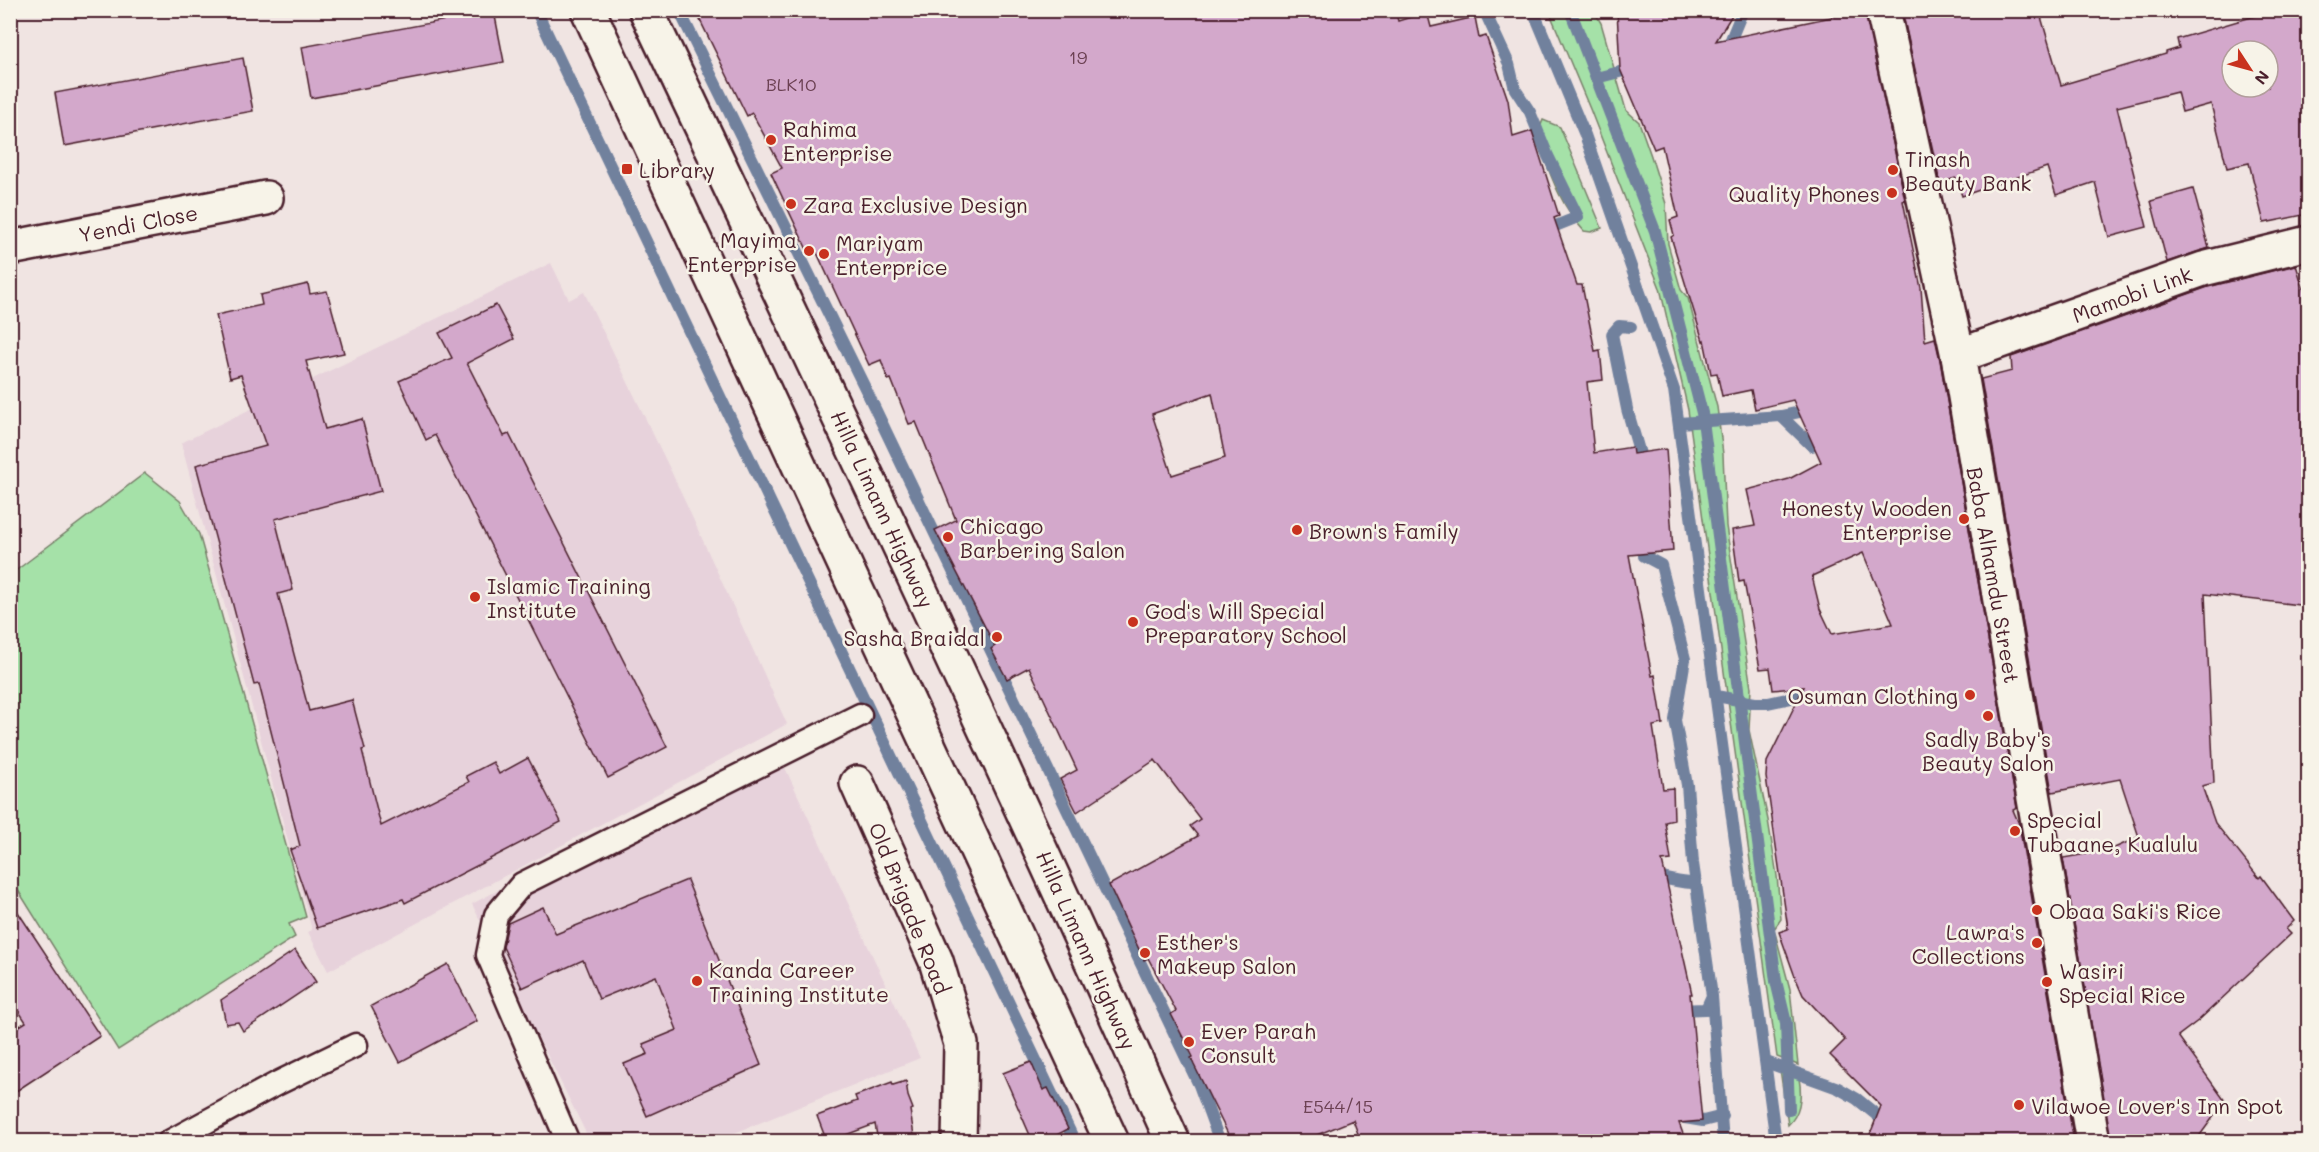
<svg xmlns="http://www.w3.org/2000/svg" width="2319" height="1152" viewBox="0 0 2319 1152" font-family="Mali,sans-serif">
<rect width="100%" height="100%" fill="#f0e4e2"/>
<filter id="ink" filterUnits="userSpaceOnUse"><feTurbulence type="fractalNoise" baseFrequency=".0167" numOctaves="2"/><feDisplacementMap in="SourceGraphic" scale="12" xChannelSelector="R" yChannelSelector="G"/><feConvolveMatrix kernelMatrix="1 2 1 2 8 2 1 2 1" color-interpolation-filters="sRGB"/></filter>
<g filter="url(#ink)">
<g fill="#e7d2db">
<path d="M551 263 569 300 584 292 671 471 787 724 328 971 308 932 312 930 181 443Z"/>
<path d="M774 744 920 1058 715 1141H590L472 904Z"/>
</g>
<g fill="#a5e1a8" stroke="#78806a" stroke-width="1.5">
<path d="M1549 11H1594L1601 23 1626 110 1639 122 1651 156 1666 204 1668 244 1681 290 1688 298 1717 407 1723 454 1726 526 1751 688 1749 730 1768 820 1777 876 1781 919 1774 929 1790 989 1798 1065 1777 1057 1688 410 1660 288 1590 109Z"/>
<path d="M1543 120 1560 127 1602 228 1591 232 1584 231C1559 204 1549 170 1536 137Z"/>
<path d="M145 473 180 501 199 534 306 917 289 924 295 937 118 1050 11 879 10 575Z"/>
<path d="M1780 1069 1799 1078C1802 1095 1801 1113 1788 1125Z"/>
</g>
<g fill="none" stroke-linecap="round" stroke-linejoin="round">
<g stroke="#71819d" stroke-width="12">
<path d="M536 10 1075 1142"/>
<path d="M679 10 868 394 1199 1085 1220 1142"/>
<path d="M1484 10 1509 64 1515 89 1530 112 1548 156 1578 217 1543 231"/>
<path d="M1533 10 1585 135 1674 390 1776 1142"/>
<path d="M1570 10 1655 231 1702 413 1776 981 1786 1023 1789 1110"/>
<path d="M1721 45 1729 44 1743 10"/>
<path d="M1596 78 1635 68"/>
<path d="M1631 327 1619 326 1612 334 1627 409 1644 468"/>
<path d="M1781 416 1812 446"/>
<path d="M1679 423 1781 416 1814 409"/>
<path d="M1644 539V556L1661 565 1685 659 1675 720 1687 785 1693 863 1712 996 1723 1142"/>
<path d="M1716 696 1755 703H1768L1815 693"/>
<path d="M1650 877C1667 877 1679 884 1695 883"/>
<path d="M1675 1010 1706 1009 1711 998"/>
<path d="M1766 1062 1838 1088 1857 1099 1889 1125"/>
<path d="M1685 1118 1703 1121 1723 1116"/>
</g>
</g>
<g fill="#d3a8cb" stroke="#4a1f2b" stroke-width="1.5" fill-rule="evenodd">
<path d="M716 10H1395L1398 21 1427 12 1431 27 1475 17 1479 38 1486 36 1508 100 1513 137 1532 131 1559 216 1554 218 1577 285H1582L1595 351 1600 350 1603 380 1587 382 1594 453 1632 447 1633 454 1666 449 1673 551 1629 555 1652 676 1655 675 1663 724 1653 726 1663 789 1673 788 1674 820 1665 822 1671 860 1662 861 1692 994H1690L1702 1121 1679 1123 1686 1142H1361L1353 1120 1300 1142H1232L1194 1065 1191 1058 1193 1057 1171 1014 1176 1011 1148 958 1144 960 1109 885 1198 836 1190 826 1200 819 1155 760 1077 812 1060 779 1077 770 1029 667 1007 679 991 649 995 646 935 530 956 520 916 422 909 424 891 379 888 380 881 360 869 365 817 253 810 256 771 173 782 168 752 113 747 116 699 18ZM1212 393 1225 458 1172 475 1152 414Z"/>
<path d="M1617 10H1735L1716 41 1832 17V10H1865L1905 200 1903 201 1921 288 1925 341 1935 338 1940 360 2017 808 2013 810 2019 824 2074 1142H1867L1881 1106 1830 1055 1845 1040 1803 995 1794 974 1779 932 1788 929 1766 777 1767 762 1804 687 1773 690 1770 668 1760 669 1744 581 1739 582 1732 530 1755 526 1747 490 1789 479 1821 462 1793 400 1755 409 1751 390 1722 396 1717 373 1711 374 1704 340 1703 341 1671 237 1674 235 1670 220 1678 217 1662 146 1654 149 1620 69ZM1863 553 1893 624 1832 634 1820 609 1812 576Z"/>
<path d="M1928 10H2039L2061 85 2166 54V52L2179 48 2177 39 2275 10H2308V214L2264 223 2249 163 2227 168 2211 104 2182 112 2177 92 2117 107 2147 227 2109 237 2095 182 2056 195 2047 167 1962 196 1956 178 1940 183 1903 15ZM2232 51H2268V87H2232Z"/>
<path d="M494 11 504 62 311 98 302 47Z"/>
<path d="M243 58 253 111 64 146 55 93Z"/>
<path d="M2193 189 2209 248 2167 262 2151 201Z"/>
<path d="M2296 265 2308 303V606L2205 594 2214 783 2202 786 2215 823 2259 878 2261 876 2294 921 2286 929 2291 934 2199 1020 2178 1036 2225 1101 2195 1142H2111L2063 858 2110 850 2139 837 2120 779 2052 792 1981 379 2012 371 2011 357 2208 287Z"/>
<path d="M308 284 310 294 327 291 344 353 306 361 325 429 362 419 381 491 275 519 293 590 278 594 309 711 352 700 365 749 362 750 381 826 469 782 466 776 493 762 499 774 528 758 561 822 405 903 403 899 317 928 290 850 300 846 259 684 254 685 196 465 266 446 241 375 230 378 216 315 262 305 260 295Z"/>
<path d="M496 305 514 339 467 363 504 436 509 434 667 747 608 778 435 435 426 440 399 381 452 358 439 333Z"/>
<path d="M687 880 761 1065 647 1116 624 1064 648 1054 643 1044 677 1030 656 976 599 999 583 960 522 988 503 947 508 923 543 907 556 934Z"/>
<path d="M10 900 100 1036 10 1095V1032L26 1022 10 998Z"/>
<path d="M295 950 316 982 243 1031 238 1022 226 1024 221 1000Z"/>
<path d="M448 964 477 1021 400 1062 371 1006Z"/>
<path d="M1031 1062 1043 1090 1048 1088 1068 1129 1044 1142H1033L1003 1073Z"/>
<path d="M906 1081 908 1096 913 1109 910 1110 915 1142H878L875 1124 827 1142 817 1116 857 1101 855 1096 892 1082 893 1085Z"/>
</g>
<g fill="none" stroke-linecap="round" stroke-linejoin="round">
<g stroke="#4a1f2b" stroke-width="27">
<g id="lane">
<path d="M169 1142 276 1084 356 1045"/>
<path d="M568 1142 488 955 496 915 522 884 860 715"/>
</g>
</g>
<g stroke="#4a1f2b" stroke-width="38">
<g id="street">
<path d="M1883 10 1958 356 2093 1142"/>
<path d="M10 248 266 198"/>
<path d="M1958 356 2203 269 2308 243"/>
<path d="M857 783 936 961 961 1044 959 1142"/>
</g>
</g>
<g stroke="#4a1f2b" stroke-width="38">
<g id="secondary">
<path d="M588 10 1112 1142"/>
<path d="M646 10C825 386 1003 762 1173 1142"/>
</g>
</g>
<use href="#lane" stroke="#f7f3e8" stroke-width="22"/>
<use href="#street" stroke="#f7f3e8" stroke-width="33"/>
<use href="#secondary" stroke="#f7f3e8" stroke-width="33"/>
</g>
</g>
<g fill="#c8321e" stroke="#f7f3e8" stroke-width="2">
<circle cx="771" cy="140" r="6"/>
<rect x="621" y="163" width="12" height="12" rx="3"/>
<circle cx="1893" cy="170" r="6"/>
<circle cx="1892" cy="193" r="6"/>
<circle cx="791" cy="204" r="6"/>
<circle cx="809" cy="251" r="6"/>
<circle cx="824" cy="254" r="6"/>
<circle cx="1964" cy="519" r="6"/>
<circle cx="1297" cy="530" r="6"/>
<circle cx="948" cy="537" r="6"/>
<circle cx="475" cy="597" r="6"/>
<circle cx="1133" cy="622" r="6"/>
<circle cx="997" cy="637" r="6"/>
<circle cx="1970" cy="695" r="6"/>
<circle cx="1988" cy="716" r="6"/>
<circle cx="2015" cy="831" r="6"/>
<circle cx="2037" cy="910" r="6"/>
<circle cx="2037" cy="943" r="6"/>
<circle cx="1145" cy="953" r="6"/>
<circle cx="697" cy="981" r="6"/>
<circle cx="2047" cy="982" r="6"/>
<circle cx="1189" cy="1042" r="6"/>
<circle cx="2019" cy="1105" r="6"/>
</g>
<g text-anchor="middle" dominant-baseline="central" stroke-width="5" stroke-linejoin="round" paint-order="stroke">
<g font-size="18" fill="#6c4153">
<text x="1078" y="57">19</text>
<text x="791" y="84">BLK10</text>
<text x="1338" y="1106">E544/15</text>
</g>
<g font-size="21" fill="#4a1f2b" stroke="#f7f3e8" text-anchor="start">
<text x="783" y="128">Rahima<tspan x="783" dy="24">Enterprise</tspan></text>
<text x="1905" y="158">Tinash<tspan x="1905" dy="24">Beauty Bank</tspan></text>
<text x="639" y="169">Library</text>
<text x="1880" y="193" text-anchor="end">Quality Phones</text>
<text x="803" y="204">Zara Exclusive Design</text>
<text x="797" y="239" text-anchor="end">Mayima<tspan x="797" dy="24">Enterprise</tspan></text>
<text x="836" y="242">Mariyam<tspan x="836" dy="24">Enterprice</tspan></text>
<text x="1952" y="507" text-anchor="end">Honesty Wooden<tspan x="1952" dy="24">Enterprise</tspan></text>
<text x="960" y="525">Chicago<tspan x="960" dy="24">Barbering Salon</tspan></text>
<text x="1309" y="530">Brown's Family</text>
<text x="487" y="585">Islamic Training<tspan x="487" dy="24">Institute</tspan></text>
<text x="1145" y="610">God's Will Special<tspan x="1145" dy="24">Preparatory School</tspan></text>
<text x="985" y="637" text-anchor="end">Sasha Braidal</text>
<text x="1958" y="695" text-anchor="end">Osuman Clothing</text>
<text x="1988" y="738" text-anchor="middle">Sadly Baby's<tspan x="1988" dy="24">Beauty Salon</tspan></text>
<text x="2027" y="819">Special<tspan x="2027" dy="24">Tubaane, Kualulu</tspan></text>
<text x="2049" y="910">Obaa Saki's Rice</text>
<text x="2025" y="931" text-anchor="end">Lawra's<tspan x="2025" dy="24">Collections</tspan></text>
<text x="1157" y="941">Esther's<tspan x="1157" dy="24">Makeup Salon</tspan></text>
<text x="709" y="969">Kanda Career<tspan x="709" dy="24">Training Institute</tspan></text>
<text x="2059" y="970">Wasiri<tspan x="2059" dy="24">Special Rice</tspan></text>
<text x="1201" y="1030">Ever Parah<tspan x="1201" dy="24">Consult</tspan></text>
<text x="2031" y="1105">Vilawoe Lover's Inn Spot</text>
</g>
<g font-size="21" fill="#4a1f2b" stroke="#f7f3e8">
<text transform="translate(138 223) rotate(-11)">Yendi Close</text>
<text transform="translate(2132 294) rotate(-20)">Mamobi Link</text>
<text transform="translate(883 509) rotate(65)">Hilla Limann Highway</text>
<text transform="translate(1994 575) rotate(80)">Baba Alhamdu Street</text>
<text transform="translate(910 908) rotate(68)">Old Brigade Road</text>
<text transform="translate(1087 950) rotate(66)">Hilla Limann Highway</text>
</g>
</g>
<rect width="2319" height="1152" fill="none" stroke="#f7f3e8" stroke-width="36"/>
<rect x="18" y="18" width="2283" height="1116" fill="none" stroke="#4a1f2b" stroke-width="2" filter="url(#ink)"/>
<g transform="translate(2250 69) rotate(126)"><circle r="28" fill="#f7f3e8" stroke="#b29e9c" stroke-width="1.5"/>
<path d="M0-4.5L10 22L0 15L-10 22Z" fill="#c8321e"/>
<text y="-9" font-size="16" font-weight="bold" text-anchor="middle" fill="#4a1f2b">N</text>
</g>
</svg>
